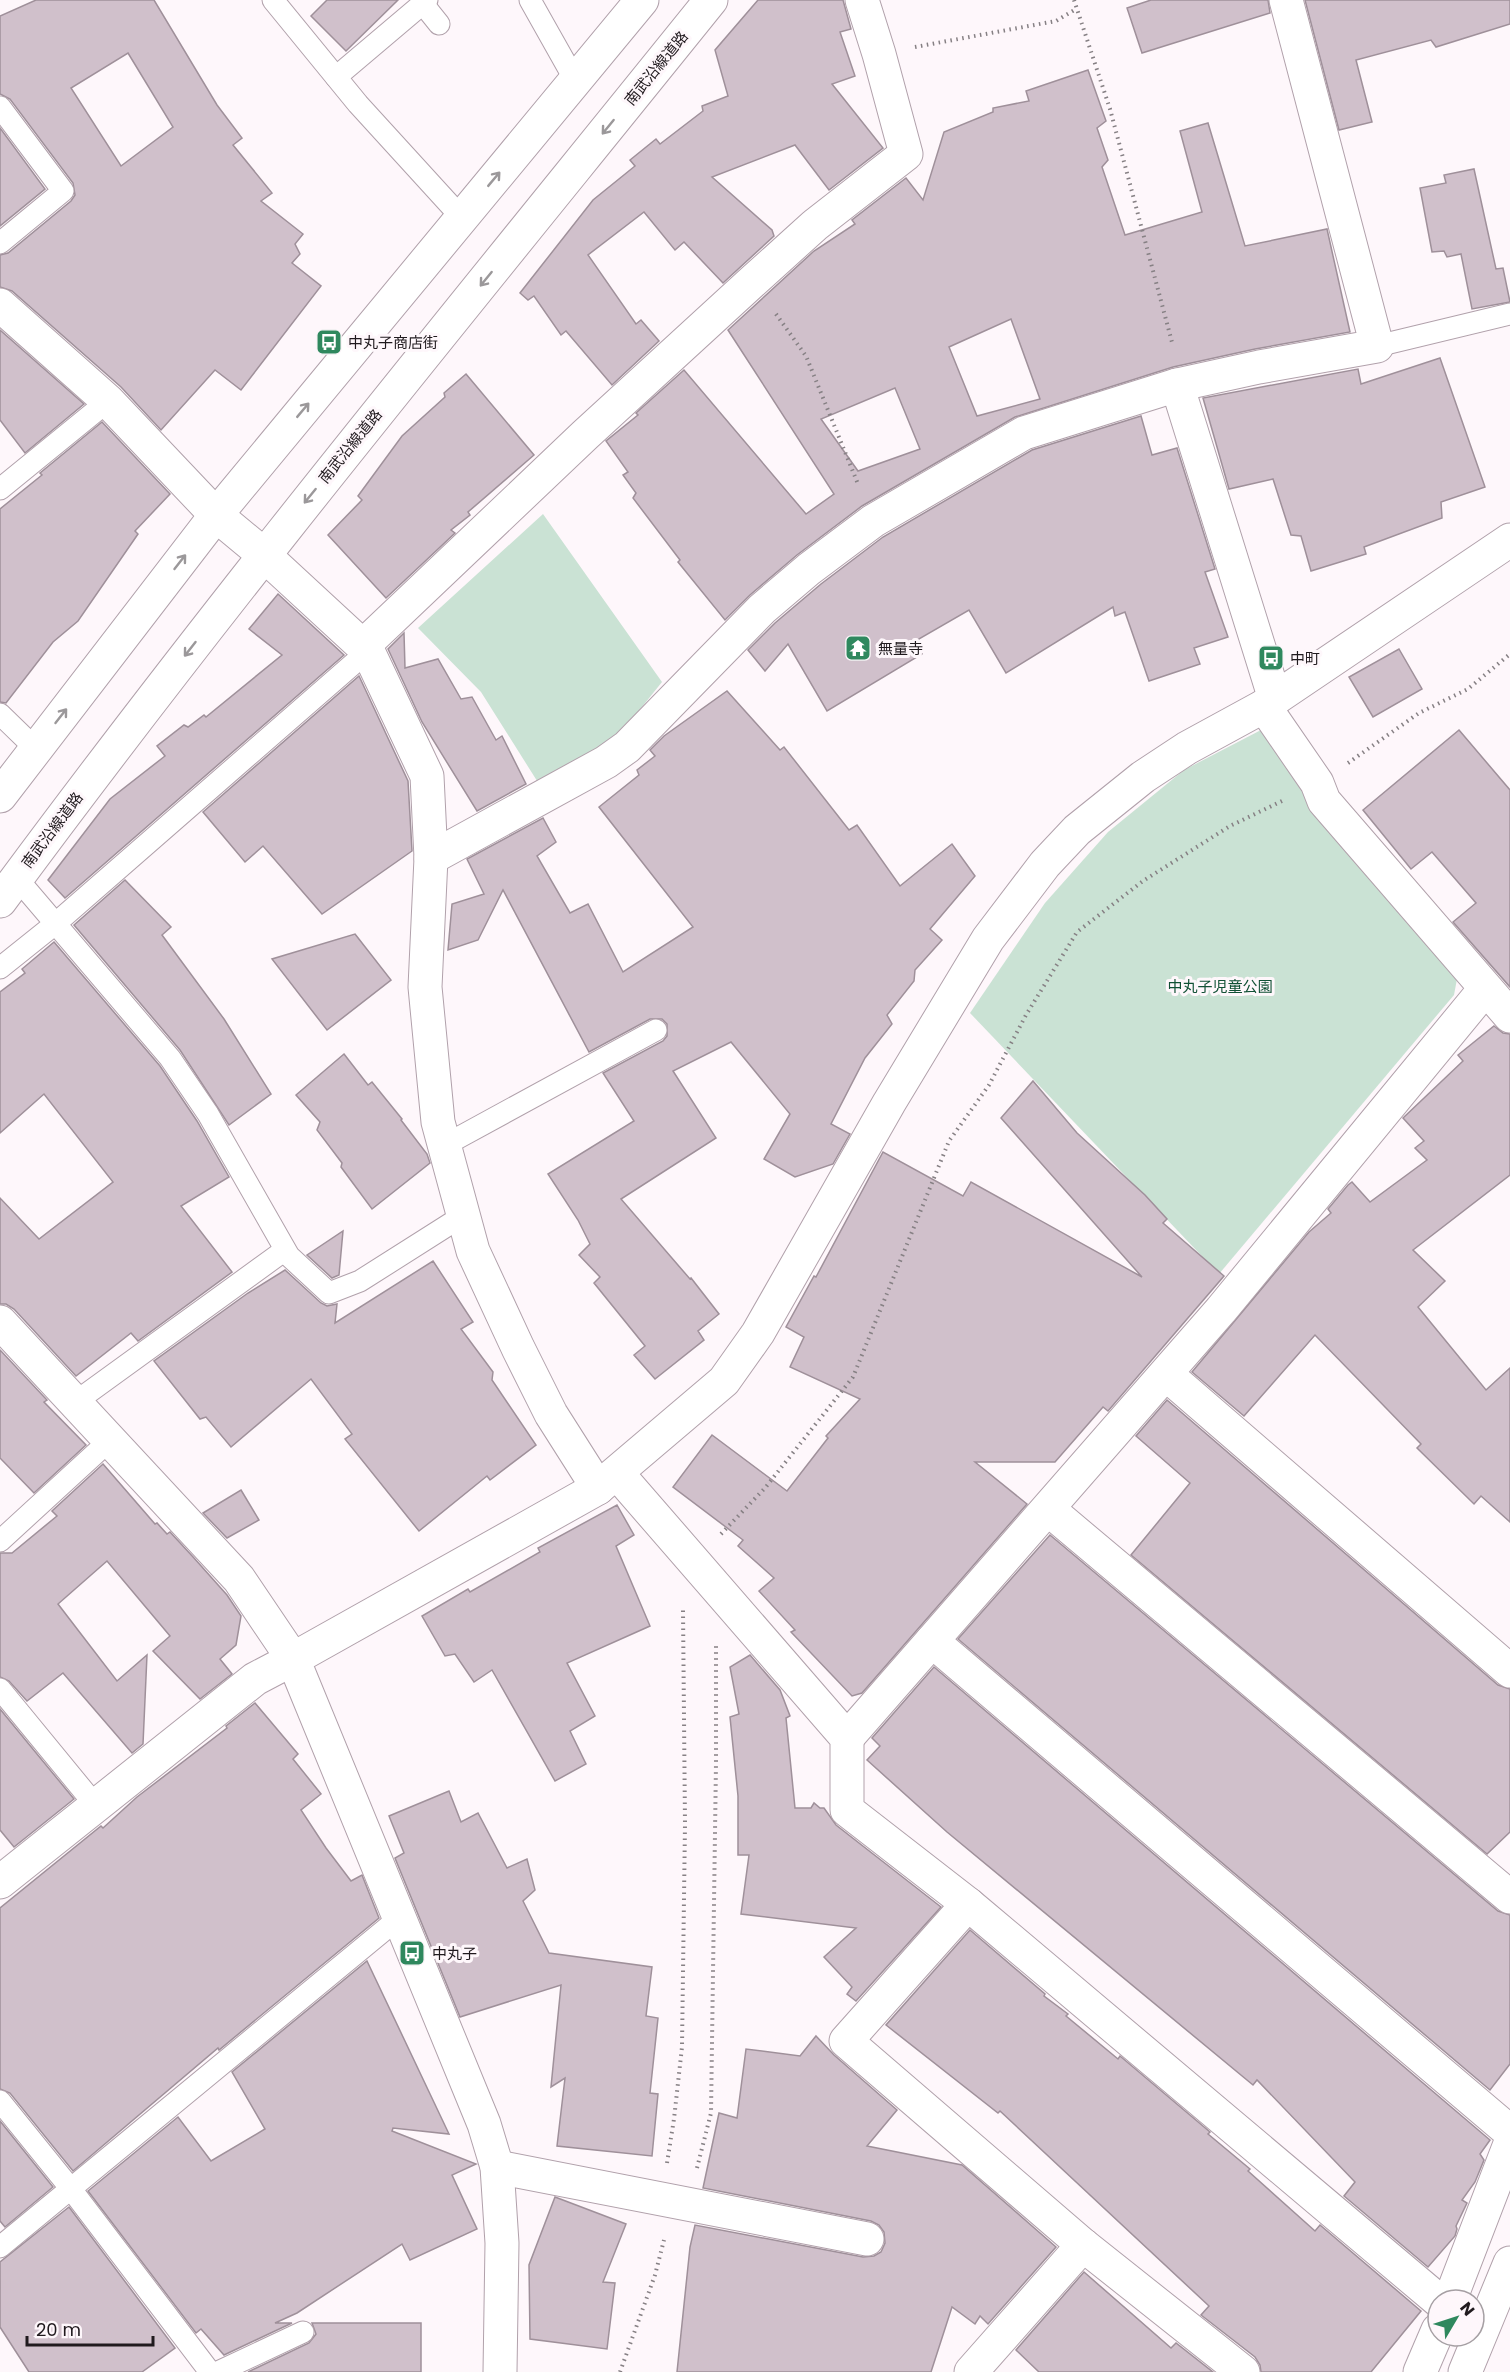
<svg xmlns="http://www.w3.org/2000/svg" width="1510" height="2372" viewBox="0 0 1510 2372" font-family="Poppins,'Noto Sans JP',sans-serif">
<rect width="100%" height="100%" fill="#fef7fb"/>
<g fill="#cae2d4">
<path d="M543 514 662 682 617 738 539 784 481 692 418 628Z"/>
<path d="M1261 730 1457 979 1454 995 1219 1274 970 1013 1045 903 1108 832 1184 770Z"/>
</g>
<g fill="#d0c0cb" stroke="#9f909a" stroke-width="1.5" fill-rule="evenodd">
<path d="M36 0H154L217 105 242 138 233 145 272 193 261 201 303 234 295 244 300 254 292 263 321 286 241 390 215 370 161 430 121 387 12 291 0 287V255L8 253 71 201 75 195 73 183 10 99 0 94V16ZM128 53 173 127 121 166 71 88Z"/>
<path d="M327 0H398L346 51 311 16Z"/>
<path d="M758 0H843L851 29 840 32 855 76 832 84 883 148 829 190 795 145 712 177 772 230 774 236 723 283 684 242 675 250 644 212 588 255 636 324 641 320 659 341 612 385 566 331 561 335 534 296 528 300 520 293 593 200 635 166 630 160 656 139 660 144 703 111 702 106 728 96 715 50Z"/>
<path d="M1151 0H1268L1270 13 1142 53 1127 8Z"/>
<path d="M1305 0H1510V24L1436 47 1431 40 1356 60 1372 122 1339 130Z"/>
<path d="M1088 70 1106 121 1097 128 1108 160 1102 167 1125 235 1202 212 1180 131 1208 123 1245 246 1327 229 1350 332 1255 349 1173 367 1015 417 862 506 797 555 750 595 725 620 678 562 680 560 633 498 636 493 623 475 628 472 606 441 638 415 636 413 684 370 806 514 834 494 728 330 814 251 855 224 852 220 906 178 923 200 944 132 993 112V108L1029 101 1026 91ZM1011 319 1040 399 977 416 949 347ZM895 388 920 449 858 471 821 419Z"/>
<path d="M0 128 45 189 0 226Z"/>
<path d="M1474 169 1496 269 1503 268 1510 302 1472 309 1461 254 1447 257 1444 251 1432 252 1420 188 1446 183 1444 175Z"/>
<path d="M0 330 84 404 25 453 0 420Z"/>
<path d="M1440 358 1485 487 1441 502 1442 518 1364 547 1366 554 1311 571 1301 536 1291 535 1273 479 1229 489 1203 398 1358 369 1361 384Z"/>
<path d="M466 374 534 455 468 512 470 515 451 530 455 533 386 598 328 535 362 500 358 496 402 436 445 397 444 393Z"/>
<path d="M1141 416 1152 455 1177 448 1215 569 1205 572 1228 637 1194 648 1200 664 1149 681 1125 612 1115 616 1113 607 1006 673 969 610 917 640 922 654 827 711 788 644 765 671 748 650 775 623 821 584 883 537 1032 450Z"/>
<path d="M102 422 170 494 135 531 138 534 78 621 53 642 6 703 0 702V509L42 475 40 473Z"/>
<path d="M278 594 344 655 65 898 48 880 110 799 165 756 157 746 184 725 188 727 204 715 206 717 282 655 249 629Z"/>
<path d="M404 633 405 668 438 659 461 699 472 697 496 740 502 736 526 784 477 811 422 722 388 649Z"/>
<path d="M1399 649 1422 689 1373 717 1349 677Z"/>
<path d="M359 676 408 781 412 851 322 914 263 846 245 862 203 812Z"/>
<path d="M727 691 780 750 784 747 849 830 857 825 900 886 952 844 975 876 930 929 942 940 915 970 914 981 887 1015 892 1024 865 1058 831 1124 850 1134 833 1164 795 1177 764 1159 790 1114 731 1042 673 1071 716 1138 621 1199 690 1279 691 1278 719 1314 698 1331 704 1340 655 1379 634 1355 645 1346 594 1283 600 1277 579 1255 590 1244 578 1220 548 1174 634 1121 603 1073 663 1041 667 1036V1024L662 1019H650L589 1052 503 890 478 940 448 950 452 904 484 894 467 859 543 818 556 842 537 856 570 913 588 904 623 972 693 927 599 807 639 775 637 770 655 756 650 750 664 736Z"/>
<path d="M1459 730 1510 790V987L1453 922 1476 903 1432 852 1411 869 1363 810Z"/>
<path d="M125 880 171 927 162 935 224 1019 271 1094 229 1125 180 1050 74 925Z"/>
<path d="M355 934 391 980 327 1030 272 959Z"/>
<path d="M54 942 160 1066 197 1121 229 1177 181 1206 232 1272 138 1341 131 1333 76 1376 14 1309 6 1304H0V1198L39 1239 113 1182 44 1094 0 1133V992L25 973 22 969Z"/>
<path d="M1494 1026 1503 1033 1510 1034V1175L1413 1250 1445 1281 1418 1307 1486 1390 1510 1368V1522L1481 1496 1474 1504 1417 1448 1421 1444 1315 1335 1244 1416 1192 1372 1309 1232 1331 1213 1328 1209 1348 1185 1352 1182 1370 1202 1427 1160 1415 1148 1424 1141 1403 1118 1463 1061 1458 1055Z"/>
<path d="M344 1054 368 1085 372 1082 402 1119 401 1120 427 1154 430 1163 372 1209 341 1167 342 1163 317 1130 320 1122 296 1095Z"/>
<path d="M1033 1081 1077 1133 1145 1195 1167 1219 1163 1223 1224 1276 1108 1411 1103 1407 1055 1462H975L1027 1504 862 1693 852 1696 791 1632 795 1630 759 1591 774 1578 738 1546 743 1540 673 1487 712 1435 787 1491 828 1438 826 1436 860 1399 790 1367 804 1337 786 1327 814 1276 816 1277 883 1152 963 1196 971 1182 1142 1277 1001 1118Z"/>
<path d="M343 1231 339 1275 332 1278 307 1255Z"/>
<path d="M433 1261 473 1322 461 1329 493 1372 492 1380 536 1445 490 1480 487 1476 419 1531 345 1439 352 1434 311 1379 231 1447 206 1417 200 1419 154 1361 248 1293 285 1270 321 1303 327 1306 337 1304 335 1323Z"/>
<path d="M0 1350 47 1400 44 1402 86 1445 34 1493 0 1458Z"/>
<path d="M1167 1400 1498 1685 1510 1689V1832L1487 1854 1131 1555 1190 1483 1136 1436Z"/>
<path d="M103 1464 155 1524 157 1523 167 1534 170 1532 194 1558 227 1595 241 1616 236 1645 220 1659 232 1674 200 1699 153 1651 170 1636 107 1561 58 1604 117 1681 147 1655 143 1744 132 1753 63 1673 27 1701 9 1681 0 1677V1553H12L57 1516 52 1511Z"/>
<path d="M241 1490 259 1520 227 1538 203 1513Z"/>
<path d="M617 1505 634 1535 616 1546 650 1626 567 1663 595 1716 570 1731 586 1764 555 1781 492 1670 474 1682 455 1654 445 1656 422 1616 468 1589 470 1592 540 1552 538 1548Z"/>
<path d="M1050 1535 1498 1911 1510 1915V2064L1490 2090 958 1639Z"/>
<path d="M750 1655 780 1690 790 1716 786 1718 795 1808H811L814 1803 820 1808H824L836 1825 941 1907 856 2001 847 1994 852 1987 824 1957 856 1928 741 1914 749 1855H738V1796L730 1717 739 1714 730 1667Z"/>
<path d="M934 1667 1490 2140 1480 2154 1484 2160 1475 2182 1462 2200 1467 2203 1456 2226 1457 2229 1455 2236 1428 2267 1344 2196 1355 2182 1257 2080 1253 2085 947 1832 867 1760 880 1746 872 1738Z"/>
<path d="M255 1703 298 1754 293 1759 321 1794 301 1810 326 1848 351 1881 362 1875 379 1918 219 2050 218 2048 73 2171 10 2093 0 2089V1908L101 1826 103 1828 137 1797 227 1728 226 1726Z"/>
<path d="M0 1709 74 1799 14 1847 0 1830Z"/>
<path d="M449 1791 461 1822 478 1813 507 1868 527 1859 535 1890 523 1901 549 1953 652 1967 646 2016 658 2018 650 2093 658 2094 652 2156 557 2146 565 2078 551 2087 561 1985 460 2017 395 1858 404 1853 389 1816Z"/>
<path d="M970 1930 1045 1994 1044 1996 1068 2014 1066 2016 1118 2059 1120 2056 1210 2132 1208 2134 1250 2169 1248 2171 1315 2231 1320 2225 1421 2311 1371 2372H1261L1260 2365 1255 2357 1201 2315 1209 2306 1000 2111 998 2113 886 2025Z"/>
<path d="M367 1961 449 2134 393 2128 392 2131 476 2164 452 2175 477 2229 410 2260 402 2244 297 2313 275 2323H292L224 2355 201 2329 196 2333 88 2191 178 2117 211 2161 265 2129 232 2072Z"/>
<path d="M816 2036 834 2055 897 2110 867 2146 962 2165 1056 2247 988 2324 980 2316 975 2324 952 2307 931 2372H677L690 2247 695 2225 863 2257 874 2256 881 2252 885 2243 884 2232 879 2225 871 2221 703 2188 719 2113 737 2118 746 2049 800 2056Z"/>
<path d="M0 2121 53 2187 5 2227 0 2221Z"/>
<path d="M555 2197 626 2224 603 2282 615 2283 607 2349 530 2339 529 2265Z"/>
<path d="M69 2207 175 2348 142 2372H29L0 2327V2262Z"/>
<path d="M1084 2272 1171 2348 1176 2343 1213 2372H1039L1016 2350Z"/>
<path d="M312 2323H421V2372H248L309 2343 316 2334Z"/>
</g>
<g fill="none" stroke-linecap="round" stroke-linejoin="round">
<g stroke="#b1a1ab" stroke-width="23">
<g id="service">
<path d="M273 0 358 104 462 218"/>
<path d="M530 0 575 80"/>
<path d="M423 4 439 24"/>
<path d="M336 77 427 0"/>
<path d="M0 107 63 191 0 243"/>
<path d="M1377 346 1510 314"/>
<path d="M0 489 108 401"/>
<path d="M0 714 36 749"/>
<path d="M13 884 26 889 170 1058 208 1114 289 1256 329 1293 360 1281 464 1215"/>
<path d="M0 968 55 924 368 651"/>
<path d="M445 1145 656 1030"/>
<path d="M74 1403 285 1250"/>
<path d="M0 1541 109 1441"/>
<path d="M0 1689 96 1806"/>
<path d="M0 2101 71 2189 210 2372"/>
<path d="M0 2247 399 1918"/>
<path d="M218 2372 303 2332"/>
</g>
</g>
<g stroke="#b1a1ab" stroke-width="35">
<g id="minor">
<path d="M0 305 108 401 216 515 263 554 368 651 427 776 431 858 425 987 438 1122 473 1251 518 1348 551 1414 598 1488"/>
<path d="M1177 385 1275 699"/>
<path d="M363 646 585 435 753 281 815 225 906 154 879 54 862 0"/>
<path d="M1264 706 1317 783 1324 801 1510 1016"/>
<path d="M431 858 606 762 627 747 762 609 809 569 873 521 1024 433 1177 385 1259 367 1377 346 1286 0"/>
<path d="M0 1322 239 1579 293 1659 255 1679 0 1882"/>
<path d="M1166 1374 1510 1671"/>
<path d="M617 1473 847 1738V1810L968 1904 1438 2300"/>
<path d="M1048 1509 1510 1897"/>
<path d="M932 1641 1510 2132"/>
<path d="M847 1738 1221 1310 1485 989"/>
<path d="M968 1904 846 2041 1083 2245 1243 2372"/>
<path d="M497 2167 867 2239"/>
<path d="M1450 2300 1510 2144"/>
<path d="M971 2372 1083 2245"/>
<path d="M1420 2372 1438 2330"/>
</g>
</g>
<g stroke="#b1a1ab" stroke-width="35">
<g id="tertiary">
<path d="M0 796 216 515 642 0"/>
<path d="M0 901C227 593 471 298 711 0"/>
<path d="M500 2372 502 2243 497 2167 484 2124 293 1659 598 1488 724 1381 758 1333 889 1103 988 939 1045 864 1077 830 1143 777 1187 748 1264 706 1510 540"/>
</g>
</g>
<g stroke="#b1a1ab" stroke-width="35">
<path id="primary" d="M1465 2372 1510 2263"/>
</g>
<g stroke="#868084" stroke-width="4" stroke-dasharray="1.5 4.5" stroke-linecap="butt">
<path d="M1074 0 1110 109 1173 346"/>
<path d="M915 47 1056 21 1076 9"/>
<path d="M776 314 806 356 858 484"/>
<path d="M1348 763 1419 713 1468 689 1510 654"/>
<path d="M721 1534 765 1488 853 1377 949 1141 989 1085 1026 1015 1077 932 1143 881 1230 826 1282 801"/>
<path d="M667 2163 674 2119 682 2047 685 1824 683 1610"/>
<path d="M697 2168 711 2113 716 1763V1646"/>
<path d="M620 2372 655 2275 664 2240"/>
</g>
<use href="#service" stroke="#fff" stroke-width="21"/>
<use href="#minor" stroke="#fff" stroke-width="33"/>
<use href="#tertiary" stroke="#fff" stroke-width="33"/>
<use href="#primary" stroke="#fff" stroke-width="33"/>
</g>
<defs><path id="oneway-shaft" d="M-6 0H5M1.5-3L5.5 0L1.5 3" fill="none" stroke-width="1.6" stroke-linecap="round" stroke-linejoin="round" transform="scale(1.5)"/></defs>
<g stroke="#9b989a">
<use href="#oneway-shaft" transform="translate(608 127) rotate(129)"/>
<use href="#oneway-shaft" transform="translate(494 179) rotate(-50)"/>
<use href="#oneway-shaft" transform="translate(486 279) rotate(129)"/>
<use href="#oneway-shaft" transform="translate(303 410) rotate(-50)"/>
<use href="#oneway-shaft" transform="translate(310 496) rotate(129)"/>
<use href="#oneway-shaft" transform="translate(180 562) rotate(-52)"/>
<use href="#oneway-shaft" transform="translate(190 649) rotate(128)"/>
<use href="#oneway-shaft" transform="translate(61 716) rotate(-52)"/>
</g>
<defs>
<g id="bus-square" transform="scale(1.35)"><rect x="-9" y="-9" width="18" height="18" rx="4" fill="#2f885e" stroke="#fef7fb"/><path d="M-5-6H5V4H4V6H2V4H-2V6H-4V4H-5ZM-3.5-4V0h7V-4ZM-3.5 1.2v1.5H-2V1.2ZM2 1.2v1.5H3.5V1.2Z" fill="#fff"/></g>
<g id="temple-square" transform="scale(1.35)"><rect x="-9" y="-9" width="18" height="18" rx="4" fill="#2f885e" stroke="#fef7fb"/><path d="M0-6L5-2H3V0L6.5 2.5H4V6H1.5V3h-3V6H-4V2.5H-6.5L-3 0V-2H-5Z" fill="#fff"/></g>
</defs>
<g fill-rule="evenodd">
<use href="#bus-square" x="329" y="342"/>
<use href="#temple-square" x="858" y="648"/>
<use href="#bus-square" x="1271" y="658"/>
<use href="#bus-square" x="412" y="1953"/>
</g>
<g text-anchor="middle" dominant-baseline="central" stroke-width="6" stroke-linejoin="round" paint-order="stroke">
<g font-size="15" fill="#201a1e" stroke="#fef7fb">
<text transform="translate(656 68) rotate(-51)">南武沿線道路</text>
<text transform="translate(350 446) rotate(-51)">南武沿線道路</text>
<text transform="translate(52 830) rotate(-53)">南武沿線道路</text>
</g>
<g font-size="15" fill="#201a1e" stroke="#fef7fb" text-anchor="start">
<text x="348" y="342">中丸子商店街</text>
<text x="878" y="648">無量寺</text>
<text x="1290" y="658">中町</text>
<text x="432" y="1953">中丸子</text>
</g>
<g font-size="15" fill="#105034" stroke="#fef7fb">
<text x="1220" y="986">中丸子児童公園</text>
</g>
</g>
<g transform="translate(1456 2318) rotate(51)"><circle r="28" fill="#fef7fb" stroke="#a59fa3" stroke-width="1.5"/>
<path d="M0-4.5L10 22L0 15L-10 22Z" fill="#2f885e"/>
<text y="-9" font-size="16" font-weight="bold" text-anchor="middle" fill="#201a1e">N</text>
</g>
<path d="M27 2336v9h126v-9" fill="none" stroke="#201a1e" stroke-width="3"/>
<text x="36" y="2336" font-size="18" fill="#201a1e" stroke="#fef7fb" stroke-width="4.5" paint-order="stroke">20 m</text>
</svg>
